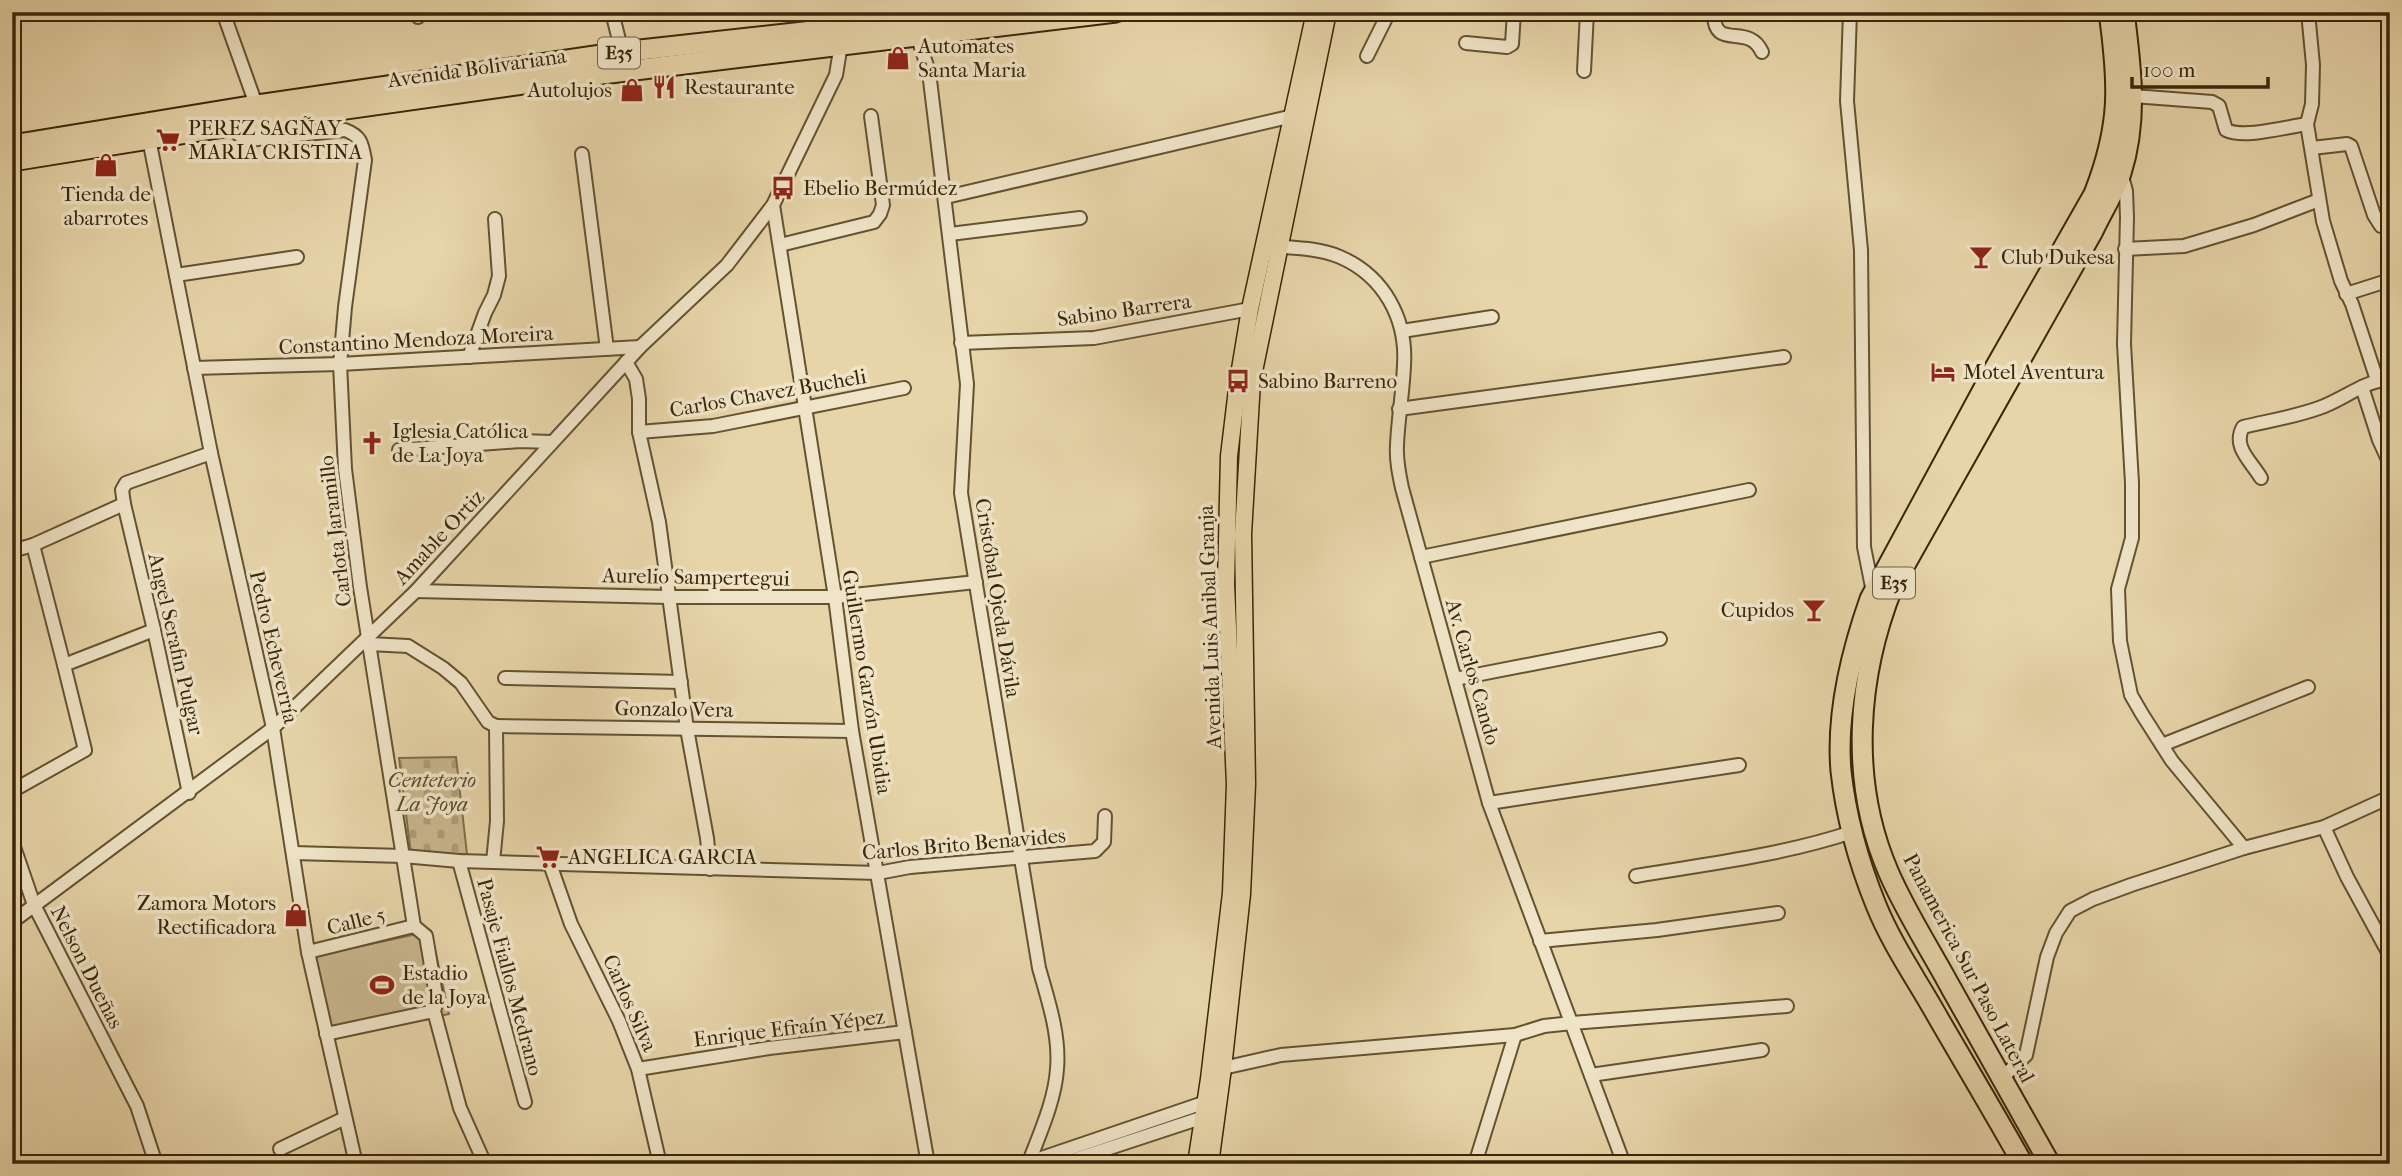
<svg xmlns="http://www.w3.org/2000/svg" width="2402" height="1176" viewBox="0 0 2402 1176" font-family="'IM FELL French Canon',serif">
<defs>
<pattern id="cemetery-stones" width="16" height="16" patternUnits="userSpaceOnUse" patternTransform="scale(1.75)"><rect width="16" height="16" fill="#c9b78e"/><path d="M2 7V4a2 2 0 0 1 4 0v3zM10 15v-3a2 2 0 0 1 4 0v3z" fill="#ad9d79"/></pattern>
</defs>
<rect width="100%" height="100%" fill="#e7d5a9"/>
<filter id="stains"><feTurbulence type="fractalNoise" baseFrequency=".00286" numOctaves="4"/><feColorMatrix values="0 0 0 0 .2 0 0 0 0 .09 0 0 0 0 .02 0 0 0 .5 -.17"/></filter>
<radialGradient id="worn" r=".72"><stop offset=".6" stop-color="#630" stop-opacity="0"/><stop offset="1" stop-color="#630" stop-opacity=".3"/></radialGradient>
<path fill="url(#cemetery-stones)" stroke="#816e4c" stroke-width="2" d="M456 757 467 854H411L399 758Z"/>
<path fill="#c9b78e" stroke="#816e4c" stroke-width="2" d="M431 931 449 1014 333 1039 315 956Z"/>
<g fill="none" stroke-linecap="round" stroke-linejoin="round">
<g stroke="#645231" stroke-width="16">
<g id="minor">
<path d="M223 12 258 110"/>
<path d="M417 12 418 17"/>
<path d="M612 12 622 52"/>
<path d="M1714 12C1713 53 1748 21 1762 52"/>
<path d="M1850 12 1847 101 1861 250 1864 547 1873 592"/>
<path d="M2308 12 2313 65 2312 104 2307 124 2323 221 2341 281 2352 304 2377 380"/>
<path d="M917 35 929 72 967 384 961 493 1039 968C1048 1000 1060 1035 1057 1069 1055 1100 1040 1133 1029 1162"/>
<path d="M1466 43 1507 47 1512 44 1514 12"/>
<path d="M1367 56 1389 12"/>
<path d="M1584 71 1587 12"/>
<path d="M2133 96 2212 102 2219 106 2226 130C2244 139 2286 127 2307 124"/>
<path d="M236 125 238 134 249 140 345 130C361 136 362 143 365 160L345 307 340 364 345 469 360 587 414 926 426 936 437 1001 434 1011 460 1108 485 1164"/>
<path d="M149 139 211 453 273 728 308 952 356 1164"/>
<path d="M2312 148 2347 144 2351 146 2374 215 2381 226 2390 227"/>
<path d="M582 154 607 349"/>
<path d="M2121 173 2126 191 2127 217 2124 344 2132 483V538L2118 589 2120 641 2131 695 2142 714 2172 761 2244 848 2324 827 2390 797"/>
<path d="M946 197 1293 116"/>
<path d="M773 205 835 597 852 731 928 1164"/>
<path d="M950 234 1080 218"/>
<path d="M780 245 874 222 880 214 883 205 871 116"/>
<path d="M1272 246C1294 248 1319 248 1340 257 1384 276 1407 319 1404 365 1403 392 1398 419 1397 445 1396 460 1399 474 1402 488L1489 803 1624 1164"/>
<path d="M2125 249 2184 246 2254 225 2319 200"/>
<path d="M176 275 297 257"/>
<path d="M2346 294 2390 280"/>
<path d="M1402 331 1492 317"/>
<path d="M961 343 1094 338 1250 309"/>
<path d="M469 357 485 313 494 295 499 276 495 219"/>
<path d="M626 362 636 379 639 399V432L659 522 687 729 707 838 710 869"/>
<path d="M194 368 340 364 640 347"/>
<path d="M2362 387 2379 440 2390 464"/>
<path d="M1399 409 1784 357"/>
<path d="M639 432 713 426 904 388"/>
<path d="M399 450 520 441 552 442"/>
<path d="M2261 478C2251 461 2232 447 2243 427 2268 421 2294 417 2319 408 2343 400 2363 381 2390 379"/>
<path d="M124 504 154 630 189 793"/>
<path d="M33 545 64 665"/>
<path d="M12 551 33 545 124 504 122 490 126 483 211 453"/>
<path d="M1421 557 1749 490"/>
<path d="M416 591 669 597H835L976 582"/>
<path d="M369 644 408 646 443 668 461 683 488 722 496 726"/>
<path d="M505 678 681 682"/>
<path d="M1455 679 1660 639"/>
<path d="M496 726 852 731"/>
<path d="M2162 745 2308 687"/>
<path d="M12 791 85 750 64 665 154 630"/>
<path d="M1489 803 1739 765"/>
<path d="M2324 827 2347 877 2390 956"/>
<path d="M12 841 34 905 137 1106 156 1164"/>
<path d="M293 853 403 856 459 861 878 873 910 867 1095 851 1104 842 1105 816"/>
<path d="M459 861 525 1102"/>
<path d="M493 862 497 821 496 726"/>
<path d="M550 864 571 924 619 1021 638 1069 660 1164"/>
<path d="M1636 876C1708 864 1783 855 1852 832"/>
<path d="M12 922 273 728 416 591 640 347 727 265 773 205 836 75 841 44 835 12"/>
<path d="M1540 941 1657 930 1778 913"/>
<path d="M308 952 414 926"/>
<path d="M326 1034 434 1011"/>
<path d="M1223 1068 1281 1055 1515 1035 1544 1026 1572 1023 1787 1006"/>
<path d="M638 1069 769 1048 905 1032"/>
<path d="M1591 1075 1762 1050"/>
<path d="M2002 1078 2026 1055 2047 957 2056 933 2070 911 2093 899 2131 885 2244 848"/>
<path d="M280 1149 345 1118"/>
<path d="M1024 1164 1212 1100"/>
<path d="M1061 1164 1210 1115"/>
<path d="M1475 1164 1515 1035"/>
</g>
</g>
<g stroke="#392609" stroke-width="19">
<g id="major">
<path d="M1196 1164 1209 1079 1231 893 1235 784 1226 584 1229 456 1238 381 1250 309 1315 12"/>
<path d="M1210 1164 1223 1068 1242 894 1247 784 1243 534 1252 381 1328 12"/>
</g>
</g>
<g stroke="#392609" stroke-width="23">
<g id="highway">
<path d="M12 145 256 105 622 52 984 12"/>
<path d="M12 161 261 121 552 80 1116 12"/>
<path d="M2023 1164C1996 1116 1968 1069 1940 1021 1919 983 1892 945 1876 905 1859 863 1846 817 1841 771 1836 714 1851 653 1870 599L1992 373 2094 194C2121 125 2119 85 2109 12"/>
<path d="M2050 1164C2017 1105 1984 1046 1951 988 1930 949 1905 911 1888 871 1849 780 1857 676 1893 586L2093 231C2102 212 2114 193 2121 173 2138 120 2131 66 2124 12"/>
</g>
</g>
<use href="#minor" stroke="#efe4c7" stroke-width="12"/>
<use href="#major" stroke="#e7d5a9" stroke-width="16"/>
<use href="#highway" stroke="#e7d5a9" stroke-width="19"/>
</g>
<defs>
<g id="shop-bare" transform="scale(1.89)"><path d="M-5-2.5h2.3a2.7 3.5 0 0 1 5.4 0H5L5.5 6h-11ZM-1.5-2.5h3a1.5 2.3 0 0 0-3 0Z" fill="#8f2418" stroke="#efe4c7" stroke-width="2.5" paint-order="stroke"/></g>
<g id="restaurant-bare" transform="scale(1.89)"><path d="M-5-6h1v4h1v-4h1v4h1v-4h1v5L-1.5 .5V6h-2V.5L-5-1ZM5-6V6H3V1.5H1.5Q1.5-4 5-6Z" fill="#8f2418" stroke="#efe4c7" stroke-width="2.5" paint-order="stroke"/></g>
<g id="supermarket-bare" transform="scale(1.89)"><path d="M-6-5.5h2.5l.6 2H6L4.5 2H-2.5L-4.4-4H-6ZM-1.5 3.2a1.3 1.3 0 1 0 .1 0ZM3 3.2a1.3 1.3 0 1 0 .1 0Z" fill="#8f2418" stroke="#efe4c7" stroke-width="2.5" paint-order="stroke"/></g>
<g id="bus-bare" transform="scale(1.89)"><path d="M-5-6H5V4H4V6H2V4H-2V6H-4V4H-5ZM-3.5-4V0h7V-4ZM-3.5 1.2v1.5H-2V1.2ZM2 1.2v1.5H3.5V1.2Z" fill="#8f2418" stroke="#efe4c7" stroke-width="2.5" paint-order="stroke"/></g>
<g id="bar-bare" transform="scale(1.89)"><path d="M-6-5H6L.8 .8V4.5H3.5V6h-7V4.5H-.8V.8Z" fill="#8f2418" stroke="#efe4c7" stroke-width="2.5" paint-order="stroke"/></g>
<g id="hotel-bare" transform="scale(1.89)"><path d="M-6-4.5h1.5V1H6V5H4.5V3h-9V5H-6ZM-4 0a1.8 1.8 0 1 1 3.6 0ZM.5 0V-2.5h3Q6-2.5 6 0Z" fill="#8f2418" stroke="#efe4c7" stroke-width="2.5" paint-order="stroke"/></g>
<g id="church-bare" transform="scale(1.89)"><path d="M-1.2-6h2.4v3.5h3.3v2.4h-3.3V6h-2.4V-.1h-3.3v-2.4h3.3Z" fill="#8f2418" stroke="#efe4c7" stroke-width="2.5" paint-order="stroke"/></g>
<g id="stadium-bare" transform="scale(1.89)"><path d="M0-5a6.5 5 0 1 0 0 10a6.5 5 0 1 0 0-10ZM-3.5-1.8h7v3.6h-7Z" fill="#8f2418" stroke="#efe4c7" stroke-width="2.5" paint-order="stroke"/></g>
</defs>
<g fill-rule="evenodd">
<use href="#shop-bare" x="898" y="58"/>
<use href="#restaurant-bare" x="664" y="87"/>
<use href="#shop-bare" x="632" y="90"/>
<use href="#supermarket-bare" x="168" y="140"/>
<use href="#shop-bare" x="106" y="165"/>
<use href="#bus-bare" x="783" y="188"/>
<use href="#bar-bare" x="1981" y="257"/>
<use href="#hotel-bare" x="1943" y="372"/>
<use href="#bus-bare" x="1238" y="381"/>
<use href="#church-bare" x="372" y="443"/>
<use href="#bar-bare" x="1814" y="610"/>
<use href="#supermarket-bare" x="548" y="857"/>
<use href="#shop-bare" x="296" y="915"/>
<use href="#stadium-bare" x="382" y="985"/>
</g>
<g text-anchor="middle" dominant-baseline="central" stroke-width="7" stroke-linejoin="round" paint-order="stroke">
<g fill="#efe4c7" stroke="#705f42" stroke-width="2">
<rect x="598" y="37.5" width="42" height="31" rx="5"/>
<rect x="1873" y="567.5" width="42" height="31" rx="5"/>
</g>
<g font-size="19" font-weight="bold" fill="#392609">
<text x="619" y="53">E35</text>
<text x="1894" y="583">E35</text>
</g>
<g font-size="21" fill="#392609" stroke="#efe4c7" text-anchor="start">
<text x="918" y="46">Automates<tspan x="918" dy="24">Santa Maria</tspan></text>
<text x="684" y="87">Restaurante</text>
<text x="612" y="90" text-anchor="end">Autolujos</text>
<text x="188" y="128">PEREZ SAGÑAY<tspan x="188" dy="24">MARIA CRISTINA</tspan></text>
<text x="803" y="188">Ebelio Bermúdez</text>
<text x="106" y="194" text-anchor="middle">Tienda de<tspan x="106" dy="24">abarrotes</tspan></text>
<text x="2001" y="257">Club Dukesa</text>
<text x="1963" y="372">Motel Aventura</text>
<text x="1258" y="381">Sabino Barreno</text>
<text x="392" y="431">Iglesia Católica<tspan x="392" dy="24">de La Joya</tspan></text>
<text x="1794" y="610" text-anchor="end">Cupidos</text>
<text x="568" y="857">ANGELICA GARCIA</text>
<text x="276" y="903" text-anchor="end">Zamora Motors<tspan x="276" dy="24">Rectificadora</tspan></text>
<text x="402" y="973">Estadio<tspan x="402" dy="24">de la Joya</tspan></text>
</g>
<g font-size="21" fill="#392609" stroke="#efe4c7">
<text transform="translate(477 68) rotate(-8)">Avenida Bolivariana</text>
<text transform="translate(1124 310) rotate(-8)">Sabino Barrera</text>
<text transform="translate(416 340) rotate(-3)">Constantino Mendoza Moreira</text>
<text transform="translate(768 393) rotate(-10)">Carlos Chavez Bucheli</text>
<text transform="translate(335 531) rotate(-97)">Carlota Jaramillo</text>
<text transform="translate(439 537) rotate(-47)">Amable Ortiz</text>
<text transform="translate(696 577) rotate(1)">Aurelio Sampertegui</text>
<text transform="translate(998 598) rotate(81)">Cristóbal Ojeda Dávila</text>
<text transform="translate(1210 627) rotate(-92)">Avenida Luis Anibal Granja</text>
<text transform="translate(176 644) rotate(77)">Angel Serafin Pulgar</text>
<text transform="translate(274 647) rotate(77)">Pedro Echeverría</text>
<text transform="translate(1473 672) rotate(74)">Av. Carlos Cando</text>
<text transform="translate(867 682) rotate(81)">Guillermo Garzón Ubidia</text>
<text transform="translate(674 709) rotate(1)">Gonzalo Vera</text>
<text transform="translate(964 844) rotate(-5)">Carlos Brito Benavides</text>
<text transform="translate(356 921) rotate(-14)">Calle 5</text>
<text transform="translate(87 967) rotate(63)">Nelson Dueñas</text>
<text transform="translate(1969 968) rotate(62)">Panamerica Sur Paso Lateral</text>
<text transform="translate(510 977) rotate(75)">Pasaje Fiallos Medrano</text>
<text transform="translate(630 1003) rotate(66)">Carlos Silva</text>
<text transform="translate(789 1028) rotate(-7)">Enrique Efraín Yépez</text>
</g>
<g font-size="21" font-style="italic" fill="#5d4a2a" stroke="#efe4c7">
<text x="432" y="780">Centeterio<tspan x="432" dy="24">La Joya</tspan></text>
</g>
</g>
<rect width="2402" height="1176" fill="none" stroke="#e7d5a9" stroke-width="42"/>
<rect x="14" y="14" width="2374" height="1148" fill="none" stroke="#392609" stroke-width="3.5"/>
<rect x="21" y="21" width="2360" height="1134" fill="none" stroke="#392609" stroke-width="2"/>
<path d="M2132 77v10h136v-10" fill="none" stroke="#392609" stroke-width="3.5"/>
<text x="2143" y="77" font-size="21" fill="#392609" stroke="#efe4c7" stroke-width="5" paint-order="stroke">100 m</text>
<rect width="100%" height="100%" filter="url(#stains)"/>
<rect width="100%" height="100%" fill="url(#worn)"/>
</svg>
